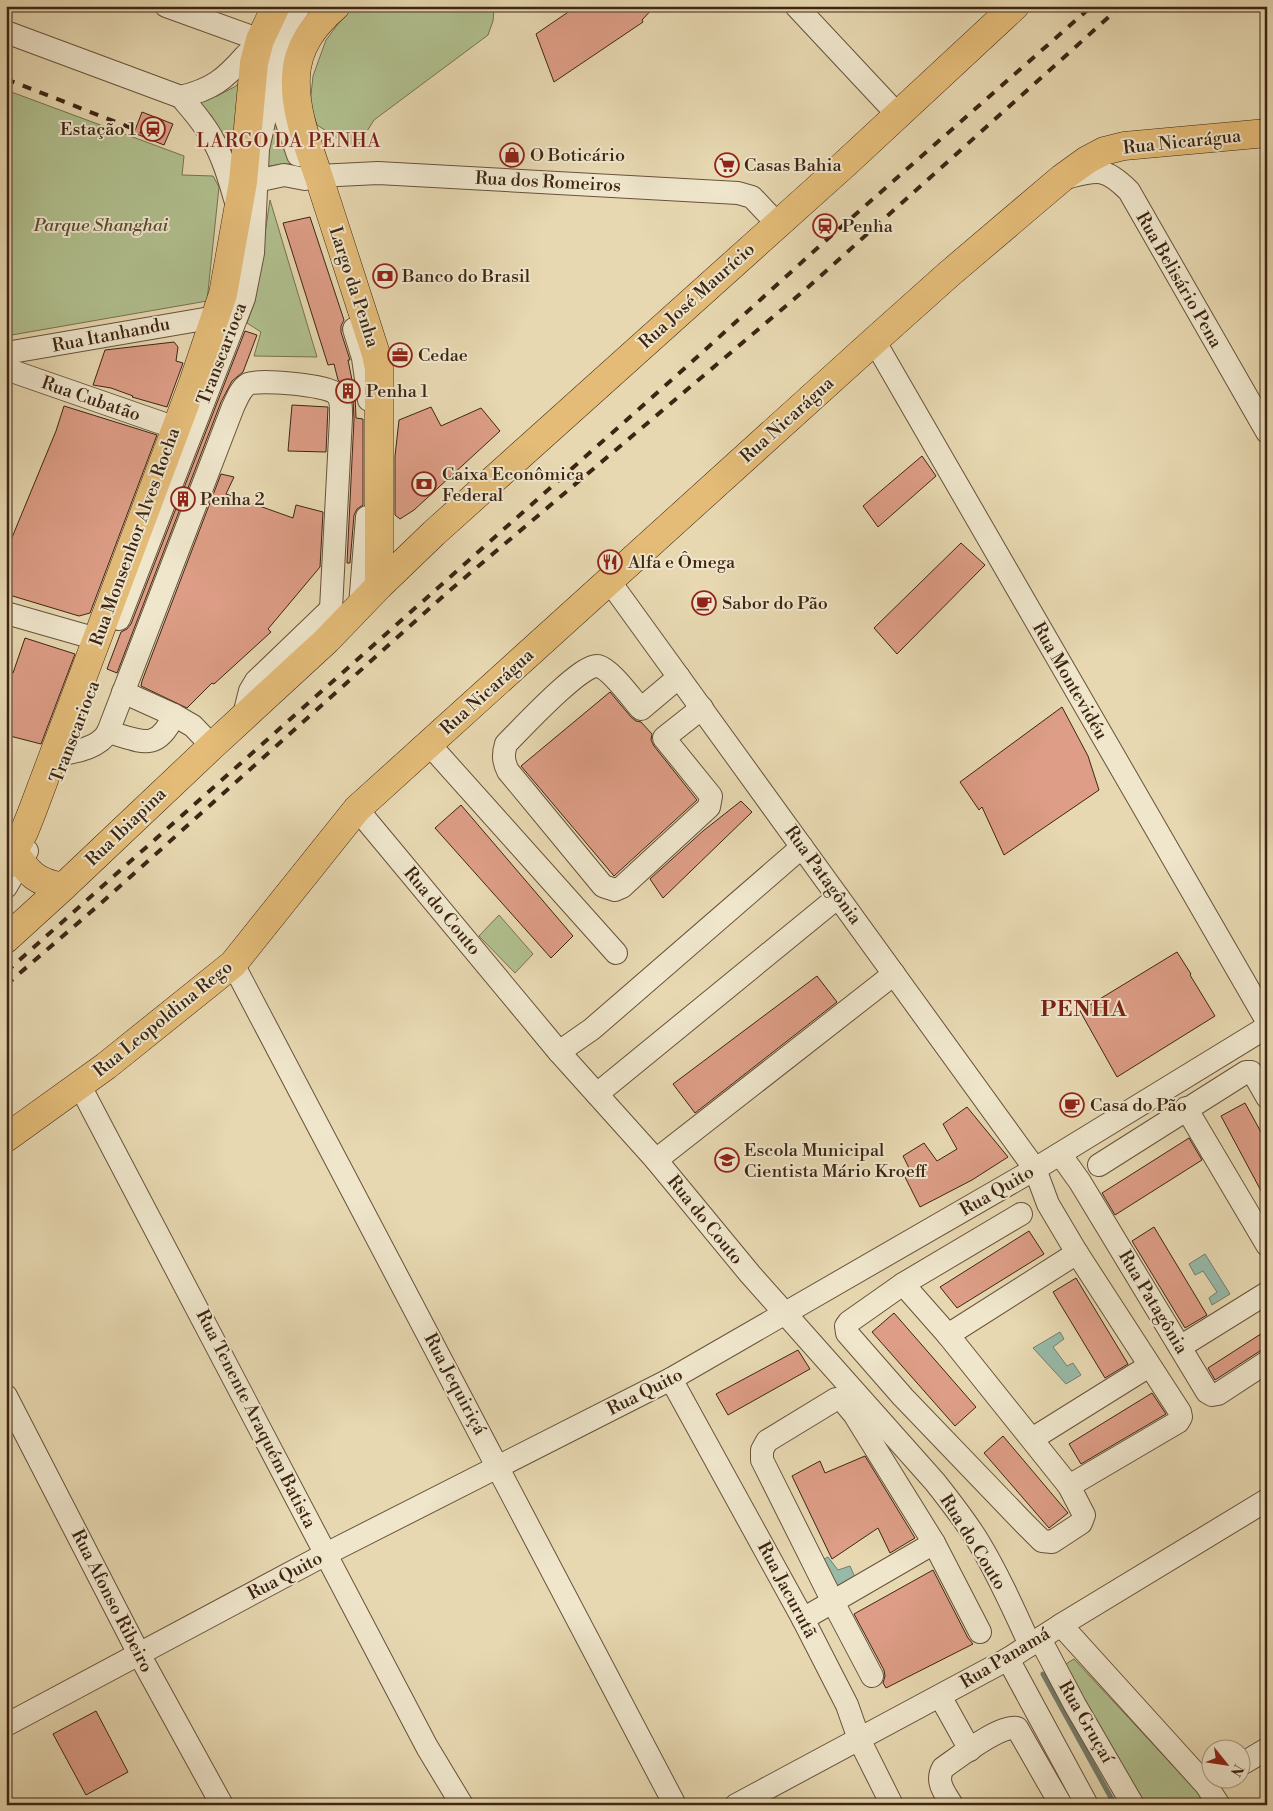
<svg xmlns="http://www.w3.org/2000/svg" width="1273" height="1811" viewBox="0 0 1273 1811" font-family="'Libre Bodoni',serif">
<rect width="100%" height="100%" fill="#e7d8b1"/>
<filter id="stains"><feTurbulence type="fractalNoise" baseFrequency=".004" numOctaves="4"/><feColorMatrix values="0 0 0 0 .2 0 0 0 0 .09 0 0 0 0 .02 0 0 0 .5 -.17"/></filter>
<radialGradient id="worn" r=".72"><stop offset=".6" stop-color="#630" stop-opacity="0"/><stop offset="1" stop-color="#630" stop-opacity=".3"/></radialGradient>
<g fill="#b1c08f" stroke="#777251">
<path d="M360 6H486L494 8 493 21 488 35 374 120 359 144 350 146 317 125 310 104 313 76 326 40 347 12Z"/>
<path d="M271 43 237 196 230 147 211 115 195 99 217 96 236 86Z"/>
<path d="M272 86 295 164H283L263 167Z"/>
<path d="M6 90 184 156 182 175 213 176 219 187 207 301 6 336Z"/>
<path d="M270 200 317 357 254 356 261 332 247 323 255 301Z"/>
<path d="M499 915 533 954 515 973 479 936Z"/>
<path d="M1074 1659 1202 1797 1187 1805H1136L1064 1665Z"/>
</g>
<g fill="#97baa9" stroke="#737e6d">
<path d="M1205 1254 1230 1294 1212 1305 1209 1298 1217 1292 1203 1271 1195 1275 1189 1264Z"/>
<path d="M1060 1332 1064 1339 1053 1347 1067 1366 1073 1363 1081 1375 1066 1384 1033 1348Z"/>
<path d="M828 1557 838 1570 850 1566 857 1582 838 1594 818 1562Z"/>
</g>
<g fill="none" stroke-linecap="round" stroke-linejoin="round">
<path stroke="#737e6d" stroke-width="5" d="M1043 1674 1115 1805"/>
</g>
<g fill="#dd9d86" stroke="#3d2513">
<path d="M577 6H655L642 20 643 22 554 82 536 34Z"/>
<path d="M142 112 173 124 164 145 134 133Z"/>
<path d="M310 217 344 320 341 326V332L350 360H348L355 395 356 418 363 419V505L357 509 354 515 350 563H347L354 419 353 399 348 388 338 380 334 364 328 365 283 223Z"/>
<path d="M245 331 257 335 243 372 232 381 221 402 117 673 107 669 121 632 127 629 131 624Z"/>
<path d="M174 342 178 347 176 361 183 363 167 407 132 397 133 396 111 388 93 385 105 350Z"/>
<path d="M292 405 328 407 326 452 288 451Z"/>
<path d="M64 406 157 435 90 613 79 616 6 594V552L56 431Z"/>
<path d="M431 407 441 426 481 408 500 431 414 510 400 519 395 515V456L399 420Z"/>
<path d="M922 456 936 476 878 527 863 506Z"/>
<path d="M221 474 234 477 226 494 293 518 296 505 323 512 320 567 268 629 271 632 214 684 212 683 187 708 141 686 142 681Z"/>
<path d="M961 543 985 565 897 654 874 628Z"/>
<path d="M25 638 75 654 41 744 6 735V672L13 673Z"/>
<path d="M610 692 631 717 636 721 641 722 652 734 651 740 654 746 697 800 614 876 521 766Z"/>
<path d="M1062 707 1088 756 1099 790 1004 855 982 807 979 810 960 782Z"/>
<path d="M741 801 752 812 663 898 650 879 703 831Z"/>
<path d="M461 805 573 936 551 958 435 828Z"/>
<path d="M1177 952 1191 974 1190 975 1215 1016 1117 1077 1080 1011Z"/>
<path d="M817 976 837 1002 695 1113 673 1084Z"/>
<path d="M1245 1103 1267 1143V1202L1221 1116Z"/>
<path d="M967 1107 1008 1157 972 1180 920 1207 904 1175 910 1170 903 1156 924 1143 937 1161 957 1149 943 1124Z"/>
<path d="M1189 1138 1202 1160 1115 1215 1102 1193Z"/>
<path d="M1154 1227 1207 1315 1185 1328 1132 1241Z"/>
<path d="M1029 1231 1044 1254 957 1308 940 1287Z"/>
<path d="M1076 1278 1128 1364 1105 1378 1053 1292Z"/>
<path d="M894 1313 976 1407 955 1426 872 1332Z"/>
<path d="M1267 1330V1349L1260 1351 1215 1380 1208 1368Z"/>
<path d="M798 1350 810 1369 728 1415 716 1394Z"/>
<path d="M1152 1393 1166 1414 1081 1464 1069 1444Z"/>
<path d="M1003 1436 1068 1513 1049 1528 984 1453Z"/>
<path d="M865 1456 915 1538 890 1553 878 1528 832 1559 792 1476 820 1461 825 1473Z"/>
<path d="M933 1570 968 1638 973 1644 886 1688 883 1683 885 1676 884 1670 854 1614Z"/>
<path d="M96 1711 128 1772 86 1795 53 1734Z"/>
</g>
<g fill="none" stroke-linecap="round" stroke-linejoin="round">
<g stroke="#68523a" stroke-width="24">
<g id="minor">
<path d="M166 6 260 40"/>
<path d="M796 6 897 114"/>
<path d="M6 32 181 97C192 110 205 124 213 140 225 161 231 186 238 209"/>
<path d="M272 86 283 111 298 155"/>
<path d="M181 97C212 89 224 80 245 56 250 51 257 45 260 38"/>
<path d="M318 176 378 173 738 193 752 197 769 215"/>
<path d="M1065 178C1097 170 1104 166 1129 191L1267 432"/>
<path d="M256 181 284 175 305 179"/>
<path d="M354 329 363 358 369 400"/>
<path d="M873 342 879 349 1267 1021"/>
<path d="M6 353 216 317"/>
<path d="M6 369 176 428"/>
<path d="M610 582 1035 1169 1048 1204 1077 1253 1180 1412 1181 1417 1178 1422 1069 1486 1084 1515 1081 1523 1052 1542 1042 1541 1024 1523 903 1397 847 1333 846 1326 849 1322 903 1284 1021 1214"/>
<path d="M360 606 367 517"/>
<path d="M6 613 97 639"/>
<path d="M119 619 244 298 253 253 258 149 272 86 275 58 280 41 290 20 300 6"/>
<path d="M679 677 641 709C632 699 611 669 598 666 583 662 520 730 506 744 503 754 503 761 508 771L603 886 615 890 622 887 709 807 711 796 664 738 702 708"/>
<path d="M123 692 174 715"/>
<path d="M244 715 250 691 256 681 331 609"/>
<path d="M108 732C141 741 157 753 174 715L193 726 212 746"/>
<path d="M429 744 616 953"/>
<path d="M53 756C71 752 98 750 108 732L233 407C237 399 240 389 248 384 259 379 326 385 335 393 342 398 341 411 341 418L331 609 344 624"/>
<path d="M357 809 559 1052 656 1160 750 1274 935 1482C950 1501 965 1520 978 1541 998 1574 1014 1610 1030 1645"/>
<path d="M6 887 27 851"/>
<path d="M233 964 675 1805"/>
<path d="M559 1052 592 1029 802 847"/>
<path d="M80 1086 427 1747 462 1805"/>
<path d="M597 1094 838 897"/>
<path d="M1186 1108 1267 1245"/>
<path d="M1060 1154 1080 1182 1207 1392 1212 1395 1218 1394 1267 1362"/>
<path d="M656 1160 894 974"/>
<path d="M1099 1165 1246 1072H1251L1255 1076 1267 1097"/>
<path d="M903 1284 948 1335 1069 1486"/>
<path d="M948 1335 1077 1253"/>
<path d="M1180 1347 1267 1293"/>
<path d="M671 1379 803 1619 847 1705 859 1739 892 1805"/>
<path d="M6 1396 139 1654 222 1805"/>
<path d="M1032 1439 1149 1366"/>
<path d="M803 1619 934 1543"/>
<path d="M1061 1625 1206 1785 1219 1805"/>
<path d="M1040 1639 1075 1705 1133 1805"/>
<path d="M1008 1659 1087 1805"/>
<path d="M872 1676 833 1602 762 1460V1450L767 1441 836 1399 844 1402 854 1414 934 1543 980 1632"/>
<path d="M940 1696 970 1750"/>
<path d="M6 1725 326 1554 671 1379 1035 1169 1267 1027"/>
<path d="M1240 1765 1267 1749"/>
<path d="M736 1805 1008 1659 1061 1625 1267 1500"/>
<path d="M952 1805C945 1793 935 1782 943 1768 959 1757 999 1725 1017 1728L1061 1805"/>
</g>
</g>
<g stroke="#3d2513" stroke-width="29">
<g id="major">
<path d="M336 6C314 25 297 47 296 77 294 114 311 152 322 187 340 243 358 298 376 354L379 368V586"/>
<path d="M14 852C29 874 36 882 63 887"/>
<path d="M6 865 24 832 32 812 193 383 223 294 243 182 254 63 260 40 276 6"/>
<path d="M6 939 63 887 212 746 327 640 379 586 434 533 846 163 1015 6"/>
<path d="M6 1138 106 1066 233 964 357 809 873 342 949 274 1062 178 1087 160 1104 151 1124 146 1267 133"/>
</g>
</g>
<use href="#minor" stroke="#efe6cc" stroke-width="22"/>
<use href="#major" stroke="#e4bc78" stroke-width="28"/>
<g stroke="#3d2513" stroke-width="4" stroke-dasharray="9 9" stroke-linecap="butt">
<path d="M6 79 144 133"/>
<path d="M6 972 685 368 823 243 1092 6"/>
<path d="M6 985 100 904 449 591 806 289 1121 6"/>
</g>
</g>
<defs>
<g id="station-ring" transform="scale(1.25)"><circle r="9.5" fill="#efe6cc" stroke="#8f2418" stroke-width="1.5"/><path d="M-3-6H3Q5-6 5-4V2Q5 4 3 4L4.5 6H3L1.5 4h-3L-3 6H-4.5L-3 4Q-5 4-5 2V-4Q-5-6-3-6ZM-3.5-4v3h7v-3ZM-3.5 1v1.5H-2V1ZM2 1v1.5H3.5V1Z" fill="#8f2418"/></g>
<g id="shop-ring" transform="scale(1.25)"><circle r="9.5" fill="#efe6cc" stroke="#8f2418" stroke-width="1.5"/><path d="M-5-2.5h2.3a2.7 3.5 0 0 1 5.4 0H5L5.5 6h-11ZM-1.5-2.5h3a1.5 2.3 0 0 0-3 0Z" fill="#8f2418"/></g>
<g id="supermarket-ring" transform="scale(1.25)"><circle r="9.5" fill="#efe6cc" stroke="#8f2418" stroke-width="1.5"/><path d="M-6-5.5h2.5l.6 2H6L4.5 2H-2.5L-4.4-4H-6ZM-1.5 3.2a1.3 1.3 0 1 0 .1 0ZM3 3.2a1.3 1.3 0 1 0 .1 0Z" fill="#8f2418"/></g>
<g id="bank-ring" transform="scale(1.25)"><circle r="9.5" fill="#efe6cc" stroke="#8f2418" stroke-width="1.5"/><path d="M-6-4H6V4H-6ZM0-2.3a2.3 2.3 0 1 0 0 4.6a2.3 2.3 0 1 0 0-4.6Z" fill="#8f2418"/></g>
<g id="office-ring" transform="scale(1.25)"><circle r="9.5" fill="#efe6cc" stroke="#8f2418" stroke-width="1.5"/><path d="M-6-3h4V-5.5h4V-3h4V5H-6ZM-1-4.5V-3h2v-1.5ZM-6 0V1H6V0Z" fill="#8f2418"/></g>
<g id="building-ring" transform="scale(1.25)"><circle r="9.5" fill="#efe6cc" stroke="#8f2418" stroke-width="1.5"/><path d="M-4-6H4V6H1V3H-1V6H-4ZM-2.5-4.3h1.7v1.8h-1.7ZM.8-4.3h1.7v1.8H.8ZM-2.5-1h1.7V.8h-1.7ZM.8-1h1.7V.8H.8Z" fill="#8f2418"/></g>
<g id="restaurant-ring" transform="scale(1.25)"><circle r="9.5" fill="#efe6cc" stroke="#8f2418" stroke-width="1.5"/><path d="M-5-6h1v4h1v-4h1v4h1v-4h1v5L-1.5 .5V6h-2V.5L-5-1ZM5-6V6H3V1.5H1.5Q1.5-4 5-6Z" fill="#8f2418"/></g>
<g id="cafe-ring" transform="scale(1.25)"><circle r="9.5" fill="#efe6cc" stroke="#8f2418" stroke-width="1.5"/><path d="M-5.5-4.5H6V0H3Q3 3.5 0 3.5H-2.5Q-5.5 3.5-5.5 0ZM3-3.2v2h1.7v-2ZM-6 4.5H4V6H-6Z" fill="#8f2418"/></g>
<g id="school-ring" transform="scale(1.25)"><circle r="9.5" fill="#efe6cc" stroke="#8f2418" stroke-width="1.5"/><path d="M0-5L7-2L0 1L-7-2ZM-4 1L0 2.5L4 1V4Q0 6-4 4Z" fill="#8f2418"/></g>
</defs>
<g fill-rule="evenodd">
<use href="#station-ring" x="153" y="129"/>
<use href="#shop-ring" x="512" y="155"/>
<use href="#supermarket-ring" x="727" y="165"/>
<use href="#station-ring" x="825" y="226"/>
<use href="#bank-ring" x="385" y="276"/>
<use href="#office-ring" x="400" y="355"/>
<use href="#building-ring" x="348" y="391"/>
<use href="#bank-ring" x="424" y="484"/>
<use href="#building-ring" x="183" y="499"/>
<use href="#restaurant-ring" x="610" y="562"/>
<use href="#cafe-ring" x="704" y="603"/>
<use href="#cafe-ring" x="1072" y="1105"/>
<use href="#school-ring" x="727" y="1160"/>
</g>
<g text-anchor="middle" dominant-baseline="central" stroke-width="4" stroke-linejoin="round" paint-order="stroke">
<g font-size="18" fill="#3d2513" stroke="#efe6cc" text-anchor="start">
<text x="136" y="129" text-anchor="end">Estação 1</text>
<text x="530" y="155">O Boticário</text>
<text x="744" y="165">Casas Bahia</text>
<text x="842" y="226">Penha</text>
<text x="402" y="276">Banco do Brasil</text>
<text x="418" y="355">Cedae</text>
<text x="366" y="391">Penha 1</text>
<text x="442" y="474">Caixa Econômica<tspan x="442" dy="21">Federal</tspan></text>
<text x="200" y="499">Penha 2</text>
<text x="628" y="562">Alfa e Ômega</text>
<text x="722" y="603">Sabor do Pão</text>
<text x="1090" y="1105">Casa do Pão</text>
<text x="744" y="1150">Escola Municipal<tspan x="744" dy="21">Cientista Mário Kroeff</tspan></text>
</g>
<g font-size="18" fill="#3d2513" stroke="#efe6cc">
<text transform="translate(1182 142) rotate(-6)">Rua Nicarágua</text>
<text transform="translate(548 182) rotate(3)">Rua dos Romeiros</text>
<text transform="translate(1179 280) rotate(60)">Rua Belisário Pena</text>
<text transform="translate(354 287) rotate(72)">Largo da Penha</text>
<text transform="translate(697 296) rotate(-42)">Rua José Maurício</text>
<text transform="translate(111 335) rotate(-11)">Rua Itanhandu</text>
<text transform="translate(222 354) rotate(-69)">Transcarioca</text>
<text transform="translate(91 399) rotate(19)">Rua Cubatão</text>
<text transform="translate(787 420) rotate(-42)">Rua Nicarágua</text>
<text transform="translate(135 537) rotate(-70)">Rua Monsenhor Alves Rocha</text>
<text transform="translate(1070 681) rotate(60)">Rua Montevidéu</text>
<text transform="translate(487 692) rotate(-42)">Rua Nicarágua</text>
<text transform="translate(75 732) rotate(-69)">Transcarioca</text>
<text transform="translate(126 827) rotate(-44)">Rua Ibiapina</text>
<text transform="translate(823 875) rotate(54)">Rua Patagônia</text>
<text transform="translate(442 911) rotate(50)">Rua do Couto</text>
<text transform="translate(163 1019) rotate(-39)">Rua Leopoldina Rego</text>
<text transform="translate(997 1191) rotate(-30)">Rua Quito</text>
<text transform="translate(705 1220) rotate(51)">Rua do Couto</text>
<text transform="translate(1153 1302) rotate(59)">Rua Patagônia</text>
<text transform="translate(455 1384) rotate(62)">Rua Jequiriçá</text>
<text transform="translate(645 1392) rotate(-27)">Rua Quito</text>
<text transform="translate(256 1419) rotate(63)">Rua Tenente Araquém Batista</text>
<text transform="translate(973 1542) rotate(58)">Rua do Couto</text>
<text transform="translate(285 1576) rotate(-28)">Rua Quito</text>
<text transform="translate(787 1590) rotate(62)">Rua Jacurutã</text>
<text transform="translate(112 1601) rotate(63)">Rua Afonso Ribeiro</text>
<text transform="translate(1005 1658) rotate(-31)">Rua Panamá</text>
<text transform="translate(1086 1722) rotate(60)">Rua Gruçaí</text>
</g>
<g font-size="18" font-style="italic" fill="#5a4c32" stroke="#efe6cc">
<text x="101" y="225">Parque Shanghai</text>
</g>
<g font-size="19" letter-spacing="1" fill="#7a1f14" stroke="#efe6cc">
<text x="289" y="141">LARGO DA PENHA</text>
</g>
<g font-size="22" font-weight="bold" letter-spacing="1" fill="#7a1f14" stroke="#efe6cc">
<text x="1084" y="1009">PENHA</text>
</g>
</g>
<rect width="1273" height="1811" fill="none" stroke="#e7d8b1" stroke-width="25"/>
<rect x="8" y="8" width="1258" height="1796" fill="none" stroke="#3d2513" stroke-width="2.5"/>
<rect x="12" y="12" width="1248" height="1786" fill="none" stroke="#3d2513"/>
<g transform="translate(1226 1764) rotate(120)"><circle r="24" fill="#efe6cc" stroke="#a89982"/>
<path d="M0-4L9 19L0 12L-9 19Z" fill="#8f2418"/>
<text y="-8" font-size="14" font-weight="bold" text-anchor="middle" fill="#3d2513">N</text>
</g>
<rect width="100%" height="100%" filter="url(#stains)"/>
<rect width="100%" height="100%" fill="url(#worn)"/>
</svg>
